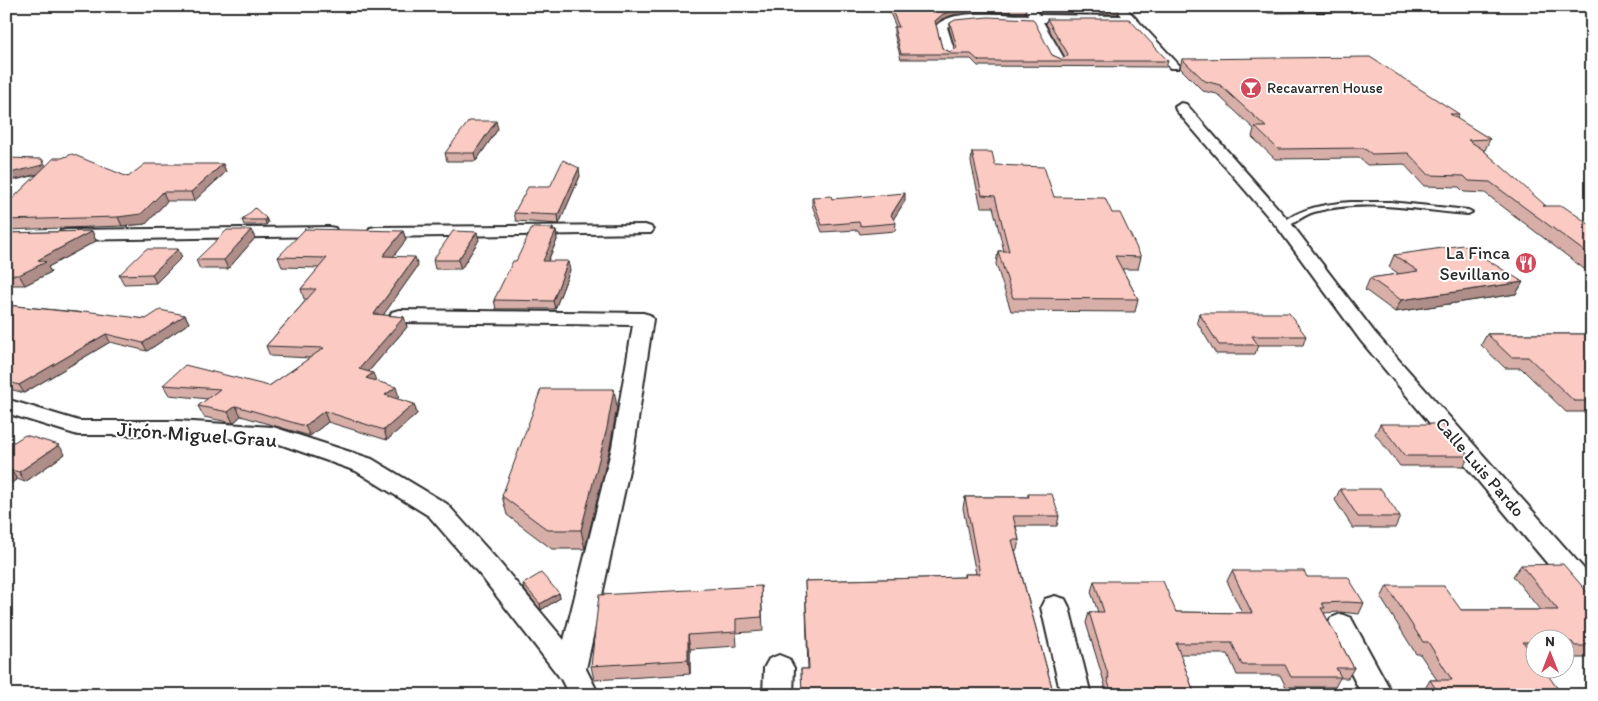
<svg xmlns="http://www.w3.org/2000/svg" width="1598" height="701" viewBox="0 0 1598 701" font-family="Itim,sans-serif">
<rect width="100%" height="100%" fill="#fff"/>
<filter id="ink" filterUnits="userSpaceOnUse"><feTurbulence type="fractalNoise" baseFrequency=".02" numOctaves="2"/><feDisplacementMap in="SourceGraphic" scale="10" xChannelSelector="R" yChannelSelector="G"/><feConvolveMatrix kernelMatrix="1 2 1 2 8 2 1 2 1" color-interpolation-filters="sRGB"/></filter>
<g filter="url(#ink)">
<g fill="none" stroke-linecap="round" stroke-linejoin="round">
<g stroke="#2b2b2b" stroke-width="4">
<path id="service" d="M1350 202H1390L1468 210 1472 212 1468 214C1418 210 1363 198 1314 212 1304 215 1296 222 1287 227H1284L1280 225C1298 208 1326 204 1350 202Z"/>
</g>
<g stroke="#2b2b2b" stroke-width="4">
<g id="minor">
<path d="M1030 7 1034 8 1039 15 1122 16 1118 11 1119 9H1127L1180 66 1178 68H1170L1129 22H1043L1065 60 1059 63 1053 60 1033 22C1012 21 962 16 947 27L955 53 949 56 943 53 936 26C951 8 1006 15 1029 15L1025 10Z"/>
<path d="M1181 103 1186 104 1290 222 1375 333 1592 578V608L1582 605 1361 341 1278 228 1176 110 1175 107Z"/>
<path d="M645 225 651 227 653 230 651 233 376 237 370 236 368 232 370 228 376 227Z"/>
<path d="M329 227 335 228 337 232 335 236 66 240 60 239 58 235 60 231 66 230Z"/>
<path d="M399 310 643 313 650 315 653 319 634 447 586 669 599 695H569L561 679 481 576 429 516 356 471 271 441 177 435H78L6 413V399L79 421H177L273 427 372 459 447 504 499 562 564 640 612 447 633 325 399 322 392 320 390 316 392 312Z"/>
<path d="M1055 596 1065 599 1069 607 1091 695H1061L1041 607 1045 599Z"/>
<path d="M1341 614 1351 618 1393 695H1362L1327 626 1331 618Z"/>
<path d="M779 655 789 659 794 668 793 695H763L764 668 769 659Z"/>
</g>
</g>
<use href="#service" fill="#fff" fill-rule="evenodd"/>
<use href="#minor" fill="#fff" fill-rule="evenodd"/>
</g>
<g fill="#d7aea8" stroke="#2b2b2b">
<path d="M887 6H1029L1026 8 1025 13 979 12 953 15 942 19 936 25 942 48 950 52 955 49 949 28 950 23 1052 55 1061 59 1065 57 1046 24 1047 19 1168 61 1166 67 978 66 971 59H901L894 33V27H896Z"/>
<path d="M1034 6H1140L1118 7 1119 9 1118 14 1040 13 1036 7Z"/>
<path d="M1260 6H1356L1358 7 1356 12 1268 13Z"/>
<path d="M1182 59 1459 114 1457 119 1490 139 1485 150H1483L1544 206 1592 226V275L1485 193 1464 192 1459 187 1424 186 1404 164 1367 165 1359 158 1275 159 1252 137 1254 129 1217 94 1203 91 1180 68Z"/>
<path d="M498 129 476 161H447L445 153Z"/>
<path d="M972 152 995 165 1054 197 1112 213 1141 257 1138 269H1122L1138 299 1135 312 1011 311 996 264 998 251H1004L993 207H981L971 162Z"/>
<path d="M6 158 46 166 128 177 223 164 226 172 194 201H167L146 224 122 226 6 230V205L37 175 6 182Z"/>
<path d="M580 176 559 224 516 221 514 213 550 187Z"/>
<path d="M812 197 832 199 905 201 893 219 896 223 895 231 860 234 858 230 822 232 812 205Z"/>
<path d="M266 218 268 223 266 225H244L242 220Z"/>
<path d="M251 230 255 238 228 269H200L196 260Z"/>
<path d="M92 231 96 241 48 267 51 272 25 285H6V233Z"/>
<path d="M403 231 406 240 393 256 418 266 383 315 404 317 407 327 369 371 376 381 399 397 397 399 414 404 417 414 387 440 328 422 310 436 241 416 233 423 204 417 198 406 208 399 169 395 163 385 269 386 310 358 270 356 266 346 307 299H304L301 289 319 268 282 267 278 257Z"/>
<path d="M553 231H556L557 240 548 261 570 270 555 309H496L494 300 516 261Z"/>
<path d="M479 240 461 269H435L433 260Z"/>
<path d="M1394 255 1523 282 1516 294 1395 312 1365 290 1370 278 1399 274 1389 267Z"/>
<path d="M182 257 156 283 124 284 119 275Z"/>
<path d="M6 305 146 319 185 315 189 323 147 351 110 342 24 393 6 388Z"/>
<path d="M1199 313 1306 336 1303 345H1258L1255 354H1216L1197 322Z"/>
<path d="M1487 334H1592V412H1566L1521 368H1505L1481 345Z"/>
<path d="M617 407 610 447 585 549H552L507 515 502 496Z"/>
<path d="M1380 424 1469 456 1464 466H1400L1375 434Z"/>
<path d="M14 442 65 454 25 482 17 479 6 487Z"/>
<path d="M1340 489 1400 517 1395 528H1353L1335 500Z"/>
<path d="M1028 494 1059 516 1057 526H1016L1019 540 1017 550H1015L1054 695H802L801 669H808L805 581 964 577V574H976L963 508 965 497H1028Z"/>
<path d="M1521 565 1592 595V658H1566V638H1536V654H1532L1562 695H1425L1423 692 1430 680H1437L1420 654H1416L1381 598 1387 586 1461 610H1540L1513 576Z"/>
<path d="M1232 571 1307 577 1364 603 1359 614 1340 612 1324 613 1354 668 1348 678H1340L1335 687H1286L1280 675H1237L1228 654H1180L1195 695H1105L1104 689 1105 685 1086 623 1089 612H1098L1091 592 1094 581 1176 612 1242 613 1227 581Z"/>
<path d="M523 584 559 593 560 598 541 610 524 589Z"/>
<path d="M761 586 763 631 736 633 737 646 690 649V674L594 680 591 666Z"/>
</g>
<g fill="#af8d88" stroke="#2b2b2b">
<path d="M980 7 979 12 953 15 942 19 934 26 935 21 943 14 954 10Z"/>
<path d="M496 121 498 129 476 161 474 153Z"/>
<path d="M42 159 46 166V172L6 182V174Z"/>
<path d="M223 164 226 172 194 201 191 192Z"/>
<path d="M579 168 580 176 559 224 558 215Z"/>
<path d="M163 192 167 201 146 224 122 226 118 217Z"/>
<path d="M905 193V201L891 223V215Z"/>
<path d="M266 218 268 223 266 225 265 220Z"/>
<path d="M553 228 554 235 556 231 557 240 544 269 543 261Z"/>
<path d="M251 230 255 238 228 269 224 260Z"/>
<path d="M92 231 96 241 48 267 51 272 25 285 19 275 38 260Z"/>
<path d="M403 231 406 240 386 266 383 256Z"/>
<path d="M477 232 479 240 461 269 458 260Z"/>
<path d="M178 249 182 257 156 283 152 274Z"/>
<path d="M415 257 418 266 377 324 374 314Z"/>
<path d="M568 261 570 270 555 309 553 301Z"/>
<path d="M1523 282 1516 294 1395 312 1401 300Z"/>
<path d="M185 315 189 323 147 351 143 343Z"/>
<path d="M404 317 407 327 362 379 359 369Z"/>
<path d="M106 334 110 342 24 393 19 385Z"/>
<path d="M373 373 377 383 366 378Z"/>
<path d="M396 387 399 397 389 406 385 395Z"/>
<path d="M614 389 617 407 610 447 585 549 581 530Z"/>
<path d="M414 404 417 414 387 440 384 430Z"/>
<path d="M236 406 241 416 233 423 228 412Z"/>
<path d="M324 411 328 422 310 436 305 426Z"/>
<path d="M59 445 65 454 25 482 19 472Z"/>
<path d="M11 470 17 479 6 487V473Z"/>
<path d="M559 593 560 598 541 610 540 604Z"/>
<path d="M688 635 690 649V674L688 660Z"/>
</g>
<g fill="#facac3" stroke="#2b2b2b">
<path d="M890 6H1025L1026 8 980 7 954 10 943 14 935 21 942 48 950 52 957 48 950 23 955 20 988 17 1033 19 1052 55 1061 59 1067 56 1068 54 1047 19H1129L1168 61H979L971 54H901L894 27H899Z"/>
<path d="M1039 6H1117L1119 9 1041 8Z"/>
<path d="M1268 6H1356L1358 7H1269Z"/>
<path d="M1370 57 1459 114H1450L1490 139 1468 140 1482 149 1545 205 1543 206H1563L1592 226V257L1490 182 1469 181 1464 176 1429 175 1408 153 1372 154 1363 148 1278 149 1255 127H1266L1220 85 1205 81 1182 59Z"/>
<path d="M469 121H496L474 153H445Z"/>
<path d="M972 152H992L995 165 1044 167 1054 197 1105 198 1112 213H1120L1141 257 1115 256 1138 299 1013 298 998 251H1009L995 196 982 195Z"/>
<path d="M72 154 128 177 145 164H223L191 192H163L141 214 118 217 6 220V205L54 158H62Z"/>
<path d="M6 158 42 159 43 165 6 174Z"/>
<path d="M563 160 579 168 558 215 514 213 528 187H550Z"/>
<path d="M905 193 891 215 896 223 861 226 859 222 822 225 812 197 831 196 832 199Z"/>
<path d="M255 208 266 218 265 220H242Z"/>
<path d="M532 228H553L551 231H556L543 261H568L553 301 494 300 513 261H516Z"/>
<path d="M305 229 403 231 383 256 415 257 374 314 404 317 359 369 373 373 366 378 396 387 385 395 414 404 384 430 324 411 305 426 236 406 228 412 198 406 220 389 163 385 185 365 269 386 324 348 266 346 316 289H301L327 258 278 257Z"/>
<path d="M227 230H251L224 260H196Z"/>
<path d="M92 231 38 260 46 262 19 275H6V233Z"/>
<path d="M453 231 477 232 458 260H433Z"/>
<path d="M1463 245 1523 282 1401 300 1370 278 1418 271 1394 255Z"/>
<path d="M146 249H178L152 274 119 275Z"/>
<path d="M6 305 82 313 84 311 146 319 160 310 185 315 143 343 106 334 19 385 6 381Z"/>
<path d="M1199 313H1289L1306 336H1252L1258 345H1219Z"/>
<path d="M1487 334H1592V401H1574L1528 357H1511Z"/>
<path d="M541 389H614L607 428 581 530H548L502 496Z"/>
<path d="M1380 424H1442L1469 456H1405Z"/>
<path d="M25 435 59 445 19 472 11 470 6 473V440L14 442Z"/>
<path d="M1340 489H1381L1400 517H1358Z"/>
<path d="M1028 494H1052L1059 516H1013L1019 540H1012L1054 695H802L801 669H809L805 581 965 577 964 574H980L965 497H1029Z"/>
<path d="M1563 564 1589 594 1592 595V646H1575L1572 642H1566V638H1536V642H1523L1536 659V668H1543L1562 695H1440L1430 680H1452L1428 642H1423L1387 586H1444L1461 610H1558L1521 565Z"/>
<path d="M1232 571H1304L1307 577H1348L1364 603 1346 602 1322 603 1325 608H1321L1354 668H1336L1341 677H1291L1285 665H1242L1232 643H1176L1195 695H1112L1107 678H1109L1089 612H1104L1094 581H1163L1176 612 1252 613Z"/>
<path d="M541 573 559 593 540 604 523 584Z"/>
<path d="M761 586 762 617 736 619V632L688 635V660L591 666 599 595Z"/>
</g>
</g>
<defs>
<g id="bar-disc" transform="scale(1.125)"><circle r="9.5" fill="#d1495b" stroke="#fff"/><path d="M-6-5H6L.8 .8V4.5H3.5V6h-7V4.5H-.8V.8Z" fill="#fff"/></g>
<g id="restaurant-disc" transform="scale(1.125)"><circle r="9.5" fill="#d1495b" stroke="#fff"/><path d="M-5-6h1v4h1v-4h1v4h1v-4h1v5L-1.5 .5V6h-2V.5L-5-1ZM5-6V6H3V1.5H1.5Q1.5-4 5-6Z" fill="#fff"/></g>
</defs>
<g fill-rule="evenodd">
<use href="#bar-disc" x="1251" y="88"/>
<use href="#restaurant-disc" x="1526" y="263"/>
</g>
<g text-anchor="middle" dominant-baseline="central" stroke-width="4" stroke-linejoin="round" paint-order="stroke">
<g font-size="15" fill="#2b2b2b" stroke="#fff" text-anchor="start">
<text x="1267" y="88">Recavarren House</text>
</g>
<g font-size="18" fill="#2b2b2b" stroke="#fff" text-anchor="end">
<text x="1510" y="253">La Finca<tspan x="1510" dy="21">Sevillano</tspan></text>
</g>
<g font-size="18" fill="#2b2b2b" stroke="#fff">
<text transform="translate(1480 467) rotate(49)">Calle Luis Pardo</text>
</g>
<g font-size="21" fill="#2b2b2b" stroke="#fff">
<text transform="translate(197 434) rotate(4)">Jirón Miguel Grau</text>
</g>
</g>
<rect width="1598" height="701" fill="none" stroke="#fff" stroke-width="25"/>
<rect x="12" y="12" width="1573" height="676" fill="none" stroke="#2b2b2b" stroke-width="2" filter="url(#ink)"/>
<g transform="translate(1550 654)"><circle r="24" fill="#ffffff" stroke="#aaaaaa"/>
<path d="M0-4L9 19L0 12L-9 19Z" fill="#d1495b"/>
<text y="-8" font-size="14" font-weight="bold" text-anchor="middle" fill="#2b2b2b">N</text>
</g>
</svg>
